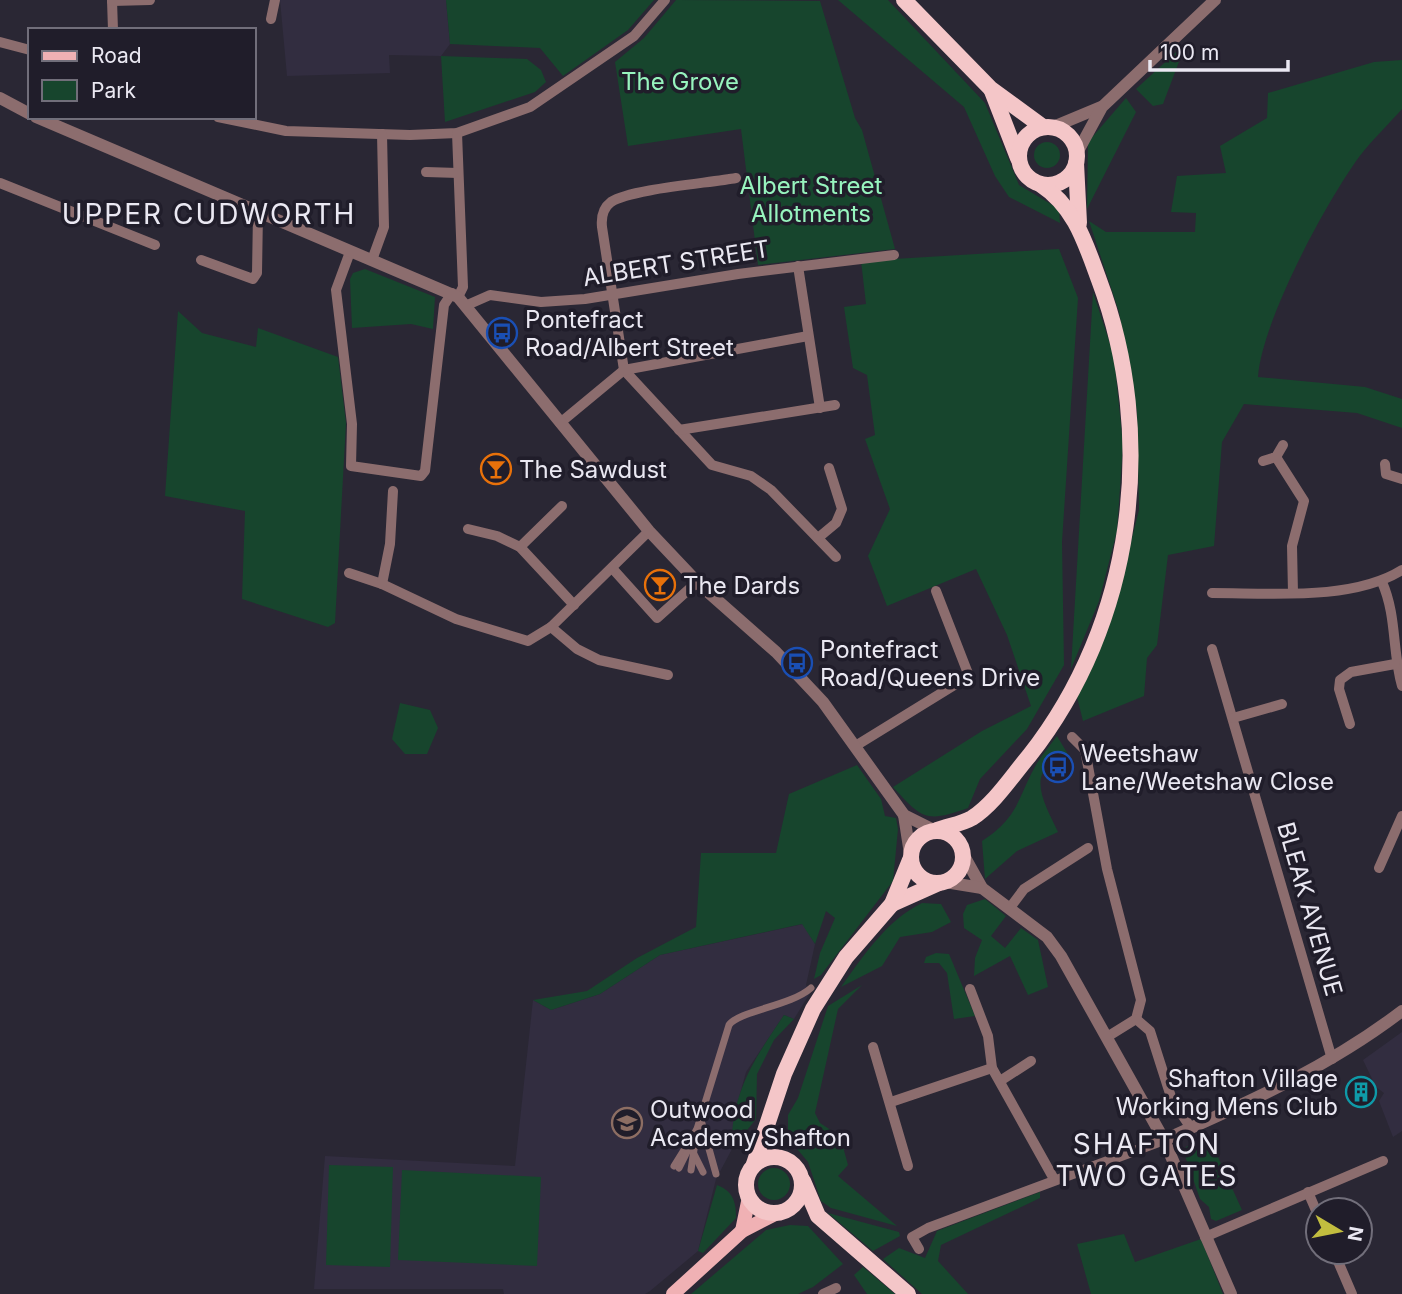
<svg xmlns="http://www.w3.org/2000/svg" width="1402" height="1294" viewBox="0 0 1402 1294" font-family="Inter,sans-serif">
<rect width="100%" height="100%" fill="#2a2734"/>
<g fill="#322d40">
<path d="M280 0H446L450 44 441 56 389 55 390 73 287 76Z"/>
<path d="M803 924 815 944 806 985 810 993 794 1019 784 1015 746 1072 737 1105 732 1149 716 1179 698 1251 650 1291 645 1294H504L503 1289H314L325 1156 515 1166 533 1000 551 1010 600 994 660 955Z"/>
<path d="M1402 1032V1131L1393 1137 1379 1101 1384 1093 1376 1087 1363 1060Z"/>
</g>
<g fill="#17452d">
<path d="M446 0H654L628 30 563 76 540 48 450 44Z"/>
<path d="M676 0 820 1 855 118 862 130 895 249 758 265 741 129 628 146 615 62 644 38Z"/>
<path d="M838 0H888L985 103 1019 185 1059 209 1060 223 1009 197 995 176 964 107Z"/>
<path d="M1186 43 1163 104 1153 106 1136 89Z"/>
<path d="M441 56 527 59 541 70 546 82 535 92 445 122Z"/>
<path d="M1402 60V109C1388 125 1372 140 1359 157 1325 204 1262 321 1258 377L1365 387 1402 399V428L1357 413 1244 404 1222 442 1214 546 1168 555 1157 645 1147 658 1144 696 1083 721 1077 697 1114 609 1139 510 1137 412 1119 312 1089 221 1106 232H1195L1196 213 1171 212 1177 176 1226 173 1220 146 1267 118 1268 93 1374 62Z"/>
<path d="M1126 98 1136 112 1087 209 1088 142Z"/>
<circle cx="1047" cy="155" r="13"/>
<path d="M1059 249 1078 298 1062 542 1064 665 1027 729 980 779 968 808C926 823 922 819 893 787L982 731 1031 706 1007 635 976 569 887 606 868 556 890 509 865 439 875 435 867 375 853 368 844 307 866 304 861 261Z"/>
<path d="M365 269 435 297 433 329 411 324 352 328 350 279 353 273Z"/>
<path d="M1093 292 1114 356 1123 445 1117 531 1099 601 1071 669Z"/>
<path d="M178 311 202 333 256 347 258 328 338 357 346 423 335 623 328 627 242 599 245 511 165 496Z"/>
<path d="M400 703 430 710 438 728 427 754H405L392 739Z"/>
<path d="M1057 736 1069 756C1022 768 1044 802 1058 832L1017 851 985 879 982 841C1020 816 1017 798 1037 763 1043 754 1050 745 1057 736Z"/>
<path d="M857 765 881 799 885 816 896 818 898 829 893 881 821 975 814 979 820 953 835 918 826 911 815 944 802 924 660 955 600 994 551 1010 533 1000 587 991 637 958 696 927 701 853H776L789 794Z"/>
<path d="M985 899 1006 916 991 936 1005 948 1021 928 1038 940 1048 987 1028 995 1010 956 974 976 975 958 982 940 964 928 963 914 967 905Z"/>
<path d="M922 903 941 904 951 922 932 932 900 937 882 966 841 987C864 955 887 920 922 903Z"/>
<path d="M936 953 949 954 975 1016 954 1019 947 973 939 963H924L926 957Z"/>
<path d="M862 985 838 1009 815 1113 820 1123 840 1136 848 1165 838 1176 897 1226 831 1208 821 1201 808 1162 788 1138V1115L798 1098 828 1006Z"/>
<path d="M784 1015 794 1019 774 1040 757 1074 756 1119 732 1149C730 1094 755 1058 784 1015Z"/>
<path d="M1208 1135 1242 1210 1216 1221 1211 1219 1209 1207 1200 1199 1184 1153 1186 1147Z"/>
<path d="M329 1165 393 1167 390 1267 326 1265Z"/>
<circle cx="774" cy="1184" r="16"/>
<path d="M402 1170 541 1177 537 1266 398 1260Z"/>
<path d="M717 1185C733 1191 736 1202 736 1218L703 1253 698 1251Z"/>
<path d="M1040 1192V1198L941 1245 938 1261 968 1294H922L883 1259 899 1248 925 1258 937 1231Z"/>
<path d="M828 1213 899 1232 900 1236 873 1251Z"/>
<path d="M790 1225 808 1226 843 1264 813 1287 798 1294H691L766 1230Z"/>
<path d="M1124 1234 1135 1262 1201 1239 1223 1294H1091L1077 1244Z"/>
<path d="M863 1267 895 1294H867L854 1275Z"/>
</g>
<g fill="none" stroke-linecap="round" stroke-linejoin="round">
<g stroke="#8c6d6e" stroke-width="7">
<path d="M701 1120 716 1174"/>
<path d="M694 1154 703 1172"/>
<path d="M674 1166 697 1129"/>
<path d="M679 1168 692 1142"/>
<path d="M691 1170 697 1129 729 1025C738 1011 791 1006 811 988"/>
</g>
<g stroke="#8c6d6e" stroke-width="10">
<path d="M112 0 113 30"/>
<path d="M112 1 150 0"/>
<path d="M271 19 275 0"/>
<path d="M0 42 30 50"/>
<path d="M218 117 286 131 410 135 457 133 530 107 634 36 665 0"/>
<path d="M457 133 463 287 458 297"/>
<path d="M426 172 458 173"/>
<path d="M736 178C710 183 630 189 611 202 603 208 601 217 602 227L624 370 712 465 751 476 771 490 836 557"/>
<path d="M0 183 155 245"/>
<path d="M350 252 336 290 352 424 351 466 421 476 425 471 444 305 452 293"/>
<path d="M201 260 253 279 257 273 258 213"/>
<path d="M372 260 384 227 382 134"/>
<path d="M798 266 820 408"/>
<path d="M465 306 490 295 541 302 585 299 738 274 894 255"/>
<path d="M560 423 624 370 808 336"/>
<path d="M679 430 835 405"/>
<path d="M1276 457 1304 501 1292 546 1293 593"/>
<path d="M1263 461 1276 457 1283 445"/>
<path d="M1385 464 1386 474 1402 479"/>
<path d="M468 529 497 536 520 547 574 605"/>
<path d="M818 538 836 523 842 509 829 468"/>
<path d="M520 547 562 506"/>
<path d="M612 568 657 618 697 582"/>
<path d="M349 573 382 584 456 619 528 641 551 627 649 531"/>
<path d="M1382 582C1397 616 1392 651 1402 686"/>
<path d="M382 584 390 544 393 491"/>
<path d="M1212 593C1270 593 1353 601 1402 570"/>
<path d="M551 627 577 649 599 660 668 675"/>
<path d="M1212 649 1332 1059"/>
<path d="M1233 718 1282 704"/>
<path d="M1350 724 1339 689 1340 680 1351 672 1395 664"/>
<path d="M1072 737 1085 750 1107 869 1141 1000 1136 1019 1107 1037"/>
<path d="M857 745 969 676 936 591"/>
<path d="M1379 868 1402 816"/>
<path d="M1009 909 1024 889 1088 848"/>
<path d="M970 989 988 1036 992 1068 1054 1179"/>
<path d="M1136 1019 1150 1031 1172 1100 1191 1128"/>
<path d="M873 1047 908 1166"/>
<path d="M1000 1081 1031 1061"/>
<path d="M891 1102 992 1068"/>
<path d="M1308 1192 1318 1215"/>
<path d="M1205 1237 1383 1161"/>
<path d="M919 1249 912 1237 928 1228 1164 1140"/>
<path d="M1334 1252 1352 1294"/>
<path d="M823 1294 836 1288"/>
</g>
<g stroke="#8c6d6e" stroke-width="12">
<path d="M0 98 30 114"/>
<path d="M36 117 458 297 649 531 700 585 776 652 823 702 904 815 934 830"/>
<path d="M1053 127 1101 107"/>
<path d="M1077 153 1102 107 1215 0"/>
<path d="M904 815 910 854"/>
<path d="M963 854 982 888 1047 937 1061 956 1164 1140 1231 1294"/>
<path d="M945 882 982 888"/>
<path d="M1164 1140C1247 1103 1329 1067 1402 1011"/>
</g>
<g stroke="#f0b1b4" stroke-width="14">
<path d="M742 1231 749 1197"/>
<path d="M673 1294 742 1231 779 1212"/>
</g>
<g stroke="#f4c6c8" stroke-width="16">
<path d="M904 0 991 89 1043 127"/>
<path d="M992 91 1018 158"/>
<circle cx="1048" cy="156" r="29"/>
<path d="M1076 163 1079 223"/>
<path d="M937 830C947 826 962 824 972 818 994 804 1012 776 1029 756 1134 623 1158 437 1099 280 1085 242 1075 207 1040 184"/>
<circle cx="937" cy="857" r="26"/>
<path d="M892 904 939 883"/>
<circle cx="774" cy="1185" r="28"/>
<path d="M754 1164 784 1074 813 1009 846 957 892 904 910 860"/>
<path d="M803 1181 818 1216 908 1294"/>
</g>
</g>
<defs>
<g id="bus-ring" transform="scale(1.575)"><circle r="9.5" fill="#201d2a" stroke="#1a4fb4" stroke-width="1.5"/><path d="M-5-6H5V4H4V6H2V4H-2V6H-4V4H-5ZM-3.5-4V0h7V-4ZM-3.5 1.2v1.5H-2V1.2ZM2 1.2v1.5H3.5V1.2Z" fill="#1a4fb4"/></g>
<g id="bar-ring" transform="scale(1.575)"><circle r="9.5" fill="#201d2a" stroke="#e8710a" stroke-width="1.5"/><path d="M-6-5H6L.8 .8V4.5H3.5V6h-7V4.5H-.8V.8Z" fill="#e8710a"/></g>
<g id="building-ring" transform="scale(1.575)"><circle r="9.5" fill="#201d2a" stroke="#0f9aa8" stroke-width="1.5"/><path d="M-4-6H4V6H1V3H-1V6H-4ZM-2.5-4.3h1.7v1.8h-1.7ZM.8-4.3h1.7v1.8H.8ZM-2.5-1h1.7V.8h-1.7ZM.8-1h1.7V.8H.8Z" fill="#0f9aa8"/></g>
<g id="school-ring" transform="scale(1.575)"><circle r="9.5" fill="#201d2a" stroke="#8d6e63" stroke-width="1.5"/><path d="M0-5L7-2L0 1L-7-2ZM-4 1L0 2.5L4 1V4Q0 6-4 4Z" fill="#8d6e63"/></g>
</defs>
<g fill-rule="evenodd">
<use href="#bus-ring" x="502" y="333"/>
<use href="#bar-ring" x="496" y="469"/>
<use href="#bar-ring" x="660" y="585"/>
<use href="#bus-ring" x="797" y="663"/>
<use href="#bus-ring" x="1058" y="767"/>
<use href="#building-ring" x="1361" y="1092"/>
<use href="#school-ring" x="627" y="1123"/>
</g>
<g text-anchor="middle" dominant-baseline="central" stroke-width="7" stroke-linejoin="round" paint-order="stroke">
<g font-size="24" fill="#97f4be" stroke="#201d2a">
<text x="680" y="81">The Grove</text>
<text x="811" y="185">Albert Street<tspan x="811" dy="28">Allotments</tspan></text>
</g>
<g font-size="24" fill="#eae8f2" stroke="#201d2a">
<text transform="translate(676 263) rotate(-9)">ALBERT STREET</text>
<text transform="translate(1310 909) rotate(74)">BLEAK AVENUE</text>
</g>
<g font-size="24" fill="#eae8f2" stroke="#201d2a" text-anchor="start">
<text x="525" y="319">Pontefract<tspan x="525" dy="28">Road/Albert Street</tspan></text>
<text x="519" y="469">The Sawdust</text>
<text x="683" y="585">The Dards</text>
<text x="820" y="649">Pontefract<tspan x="820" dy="28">Road/Queens Drive</tspan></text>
<text x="1081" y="753">Weetshaw<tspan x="1081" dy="28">Lane/Weetshaw Close</tspan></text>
<text x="1338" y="1078" text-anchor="end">Shafton Village<tspan x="1338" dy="28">Working Mens Club</tspan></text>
<text x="650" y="1109">Outwood<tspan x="650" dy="28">Academy Shafton</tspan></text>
</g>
<g font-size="28" letter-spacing="2" fill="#eae8f2" stroke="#201d2a">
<text x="209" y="214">UPPER CUDWORTH</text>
<text x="1147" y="1144">SHAFTON<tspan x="1147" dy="32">TWO GATES</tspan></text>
</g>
</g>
<rect x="28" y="28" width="228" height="91" fill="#201d2a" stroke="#716e7a" stroke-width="2"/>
<rect x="42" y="51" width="35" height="10" fill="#f0b1b4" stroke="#716e7a" stroke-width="2"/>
<text x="91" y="63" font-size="21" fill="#eae8f2">Road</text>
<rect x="42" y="80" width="35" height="21" fill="#17452d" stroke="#716e7a" stroke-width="2"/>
<text x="91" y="98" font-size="21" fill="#eae8f2">Park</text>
<g transform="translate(1339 1231) rotate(100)"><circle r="33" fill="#201d2a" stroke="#716e7a" stroke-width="2"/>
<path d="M0-5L12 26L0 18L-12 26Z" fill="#c2bd3f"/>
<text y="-10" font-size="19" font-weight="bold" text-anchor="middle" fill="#eae8f2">N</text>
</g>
<path d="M1150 60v10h138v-10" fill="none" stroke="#eae8f2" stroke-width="3.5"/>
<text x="1160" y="60" font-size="21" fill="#eae8f2" stroke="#201d2a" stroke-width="5" paint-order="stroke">100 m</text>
</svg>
